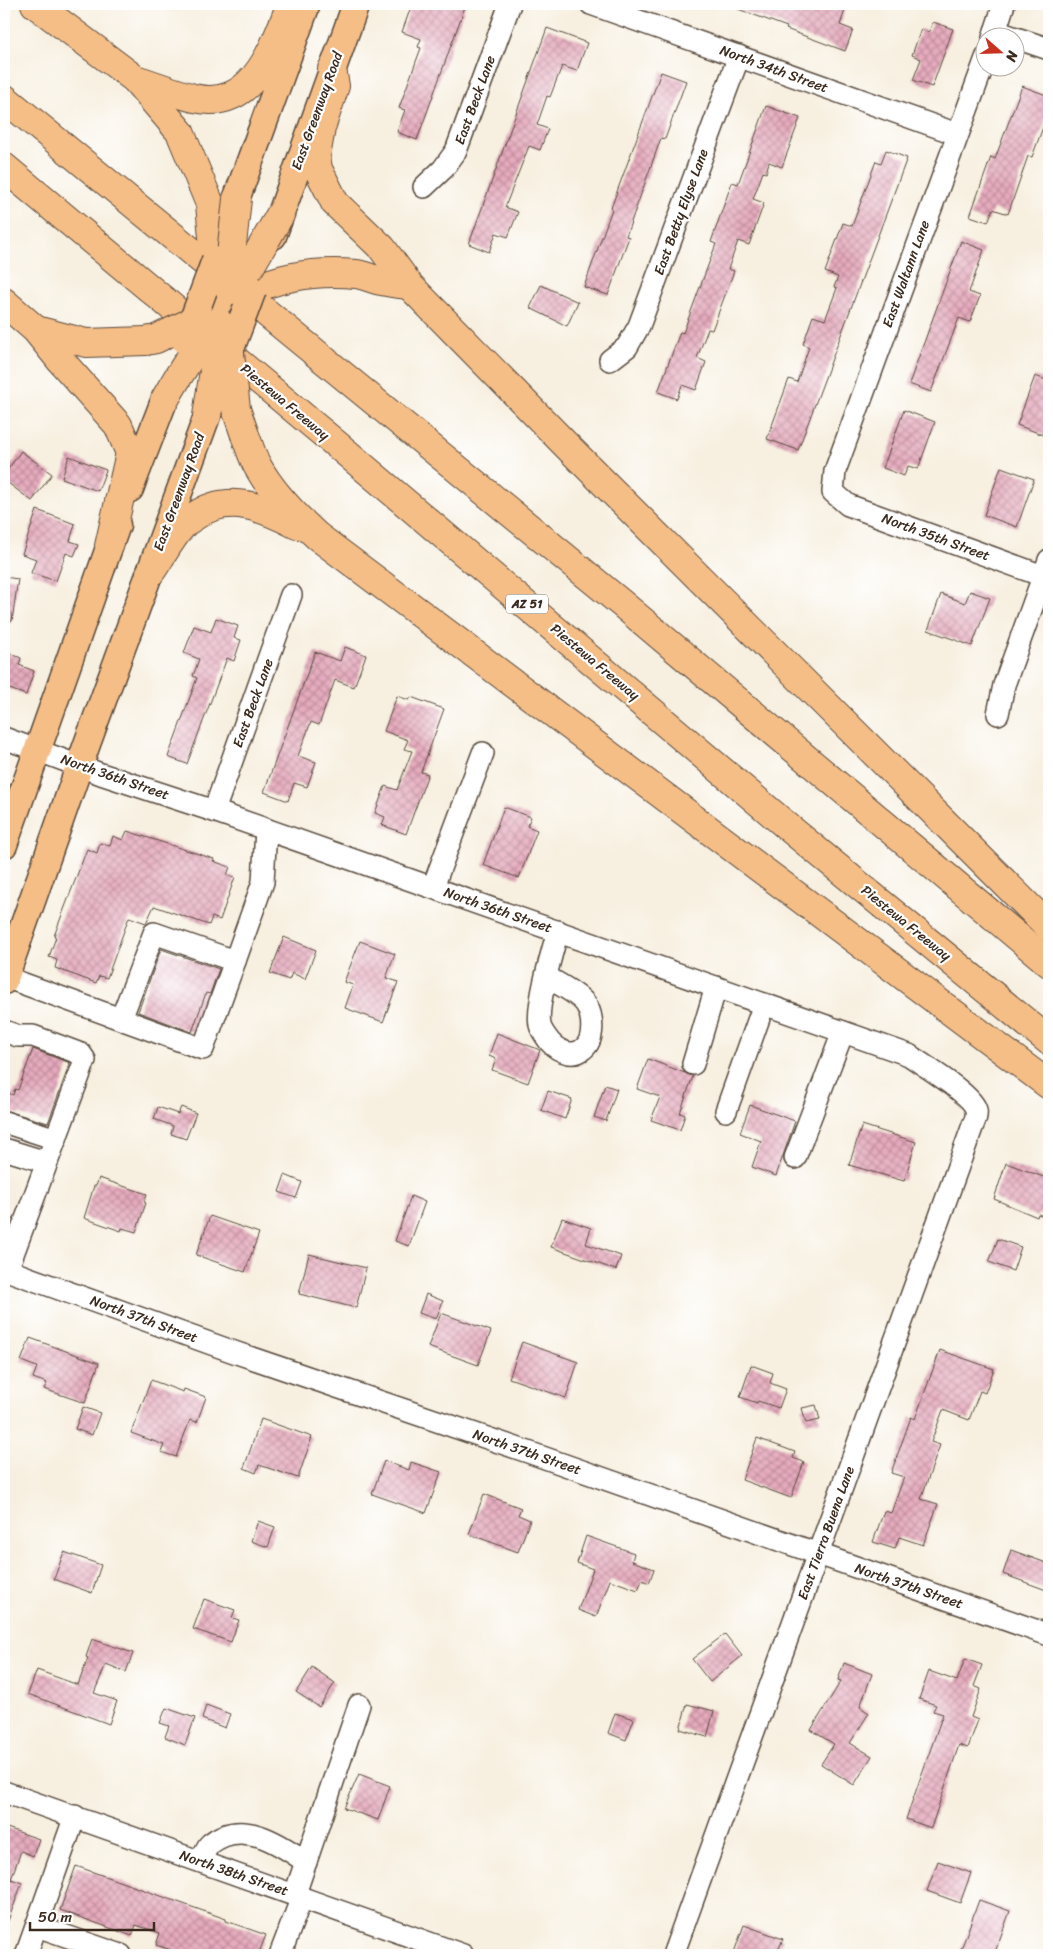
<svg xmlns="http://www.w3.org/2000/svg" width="1053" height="1959" viewBox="0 0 1053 1959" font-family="Sriracha,sans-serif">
<defs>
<pattern id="building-cross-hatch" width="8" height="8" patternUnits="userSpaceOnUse" patternTransform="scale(1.25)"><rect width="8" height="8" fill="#e6abbe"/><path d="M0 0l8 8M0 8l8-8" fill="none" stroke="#bc8b9a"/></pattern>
</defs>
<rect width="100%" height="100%" fill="#fff"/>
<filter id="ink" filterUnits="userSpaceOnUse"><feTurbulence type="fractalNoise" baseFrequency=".02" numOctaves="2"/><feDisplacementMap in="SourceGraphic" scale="10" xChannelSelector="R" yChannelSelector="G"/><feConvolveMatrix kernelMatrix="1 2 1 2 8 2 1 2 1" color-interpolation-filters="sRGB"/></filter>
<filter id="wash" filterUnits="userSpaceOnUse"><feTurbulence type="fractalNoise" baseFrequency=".0096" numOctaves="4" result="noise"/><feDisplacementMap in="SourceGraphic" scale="20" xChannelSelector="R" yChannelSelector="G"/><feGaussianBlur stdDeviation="1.12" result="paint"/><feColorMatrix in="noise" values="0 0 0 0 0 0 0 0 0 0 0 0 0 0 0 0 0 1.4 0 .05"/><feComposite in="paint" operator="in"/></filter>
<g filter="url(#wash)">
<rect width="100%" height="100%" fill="#f7efdf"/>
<g id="blocks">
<g fill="url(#building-cross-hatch)">
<path d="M412 4H466L417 140 397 132 405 110 399 108 421 48 418 47 421 39 402 32Z"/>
<path d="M727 4H792L810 10 812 4H827L845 10 840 25 853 30 845 51 786 29 787 27 727 5Z"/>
<path d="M933 22 953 29 932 87 913 80 921 59 912 55 921 29 929 32Z"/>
<path d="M547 28 587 43 577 71 562 66 550 97 547 96 537 125 548 129 540 150 529 146 505 207 518 212 508 237 496 233 489 252 469 244Z"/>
<path d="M661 72 686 81 665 139 661 138 626 236 629 237 608 295 584 287 612 209 611 208Z"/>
<path d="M1022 86 1049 96V111L1032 157 1028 156 1008 214 993 209 988 222 970 216 991 157 995 159Z"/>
<path d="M766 106 800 118 782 167 769 162 766 173 763 172 753 199 764 203 749 245 738 241 728 269 734 271 712 330 708 329 697 358 706 362 696 390 682 385 677 399 658 392 680 332 683 333 716 244 711 242 732 182 738 184Z"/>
<path d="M886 150 907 158 798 450 767 439 789 379 797 382 809 347 803 344 813 316 825 320 837 288 834 287 838 277 825 272 843 223 852 226 876 161 881 163Z"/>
<path d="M961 241 984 250 969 292 980 296 970 322 959 318 931 392 909 384Z"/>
<path d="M541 285 578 302 567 326 530 308Z"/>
<path d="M1035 376 1049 381V437L1017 425Z"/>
<path d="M904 410 935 422 918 469 908 466 904 476 883 468Z"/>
<path d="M21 451 52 474 32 501 4 480V475Z"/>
<path d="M69 456 106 470 98 491 62 478Z"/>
<path d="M1001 467 1034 479 1017 527 984 515Z"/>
<path d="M37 510 75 524 70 541 79 544 74 556 66 553 56 581 31 573 36 559 22 554Z"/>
<path d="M4 577 18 579 12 621 4 620Z"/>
<path d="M970 591 990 598 972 646 928 630 941 594 965 603Z"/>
<path d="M216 618 238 626 234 638 241 640 234 661 227 658 187 764 168 757 197 678 193 676 199 659 184 653 194 626 211 632Z"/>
<path d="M345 647 366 655 354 687 335 680 319 725 311 722 298 756 316 762 307 787 294 783 288 801 264 792 315 652 340 661Z"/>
<path d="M4 651 21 658 19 665 34 671 26 695 4 687Z"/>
<path d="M397 696 409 700 411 697 444 709 421 772 428 774 406 834 382 825 385 817 375 813 385 786 397 790 412 751 404 749 408 740 384 731Z"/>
<path d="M504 807 531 817 527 826 537 830 519 878 483 865Z"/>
<path d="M127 831 214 859 213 861 230 867 227 875 235 877 220 920 212 917 209 925 154 906 146 923 129 917 107 978 99 976 96 983 55 968 57 960 49 957 56 937 54 936 87 849 97 853 100 843 110 846 113 836 123 840Z"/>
<path d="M284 937 316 950 305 979 292 973 289 980 270 973Z"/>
<path d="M360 941 395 954 386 978 398 982 383 1022 345 1008 353 985 344 982Z"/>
<path d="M161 949 219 969 210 994 206 993 192 1032 138 1012Z"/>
<path d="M497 1033 540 1050 528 1083 492 1070 496 1059 489 1056Z"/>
<path d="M33 1049 70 1063 48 1123 4 1110 8 1093 13 1095 15 1089 18 1090Z"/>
<path d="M648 1059 693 1076 680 1113 685 1115 680 1130 651 1120 660 1097 637 1089Z"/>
<path d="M605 1085 617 1089 606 1121 594 1117Z"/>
<path d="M548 1091 572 1099 565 1119 541 1110Z"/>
<path d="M750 1105 795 1121 776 1176 752 1167 761 1141 740 1133Z"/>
<path d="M158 1107 178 1114 181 1107 196 1113 186 1139 171 1134 173 1126 154 1119Z"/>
<path d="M862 1125 916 1142 904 1181 849 1165Z"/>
<path d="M1006 1163 1049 1179V1218L1038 1214 1037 1217 994 1199Z"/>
<path d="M285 1175 302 1182 296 1198 279 1192Z"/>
<path d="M99 1178 147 1194 144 1202 146 1203 136 1232 122 1228 121 1231 84 1218 94 1186H96Z"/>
<path d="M411 1196 425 1202 409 1246 395 1241Z"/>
<path d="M210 1216 259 1233 245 1272 196 1255Z"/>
<path d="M562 1218 591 1228 586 1244 621 1256 616 1270 551 1247Z"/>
<path d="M998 1239 1021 1247 1013 1271 989 1262Z"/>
<path d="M309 1254 366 1268 356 1308 299 1294Z"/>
<path d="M426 1294 443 1301 436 1319 419 1313Z"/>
<path d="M441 1313 491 1331 478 1365 428 1347Z"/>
<path d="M30 1338 99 1363 85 1403 44 1389 47 1383 33 1378 37 1367 21 1361Z"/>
<path d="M522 1342 578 1362 566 1398 509 1378Z"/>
<path d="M940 1350 994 1369 985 1393 980 1391 969 1420 943 1410 931 1442 940 1445 921 1499 938 1504 923 1545 899 1537 895 1549 873 1542 884 1511 891 1513 904 1477 891 1473 911 1417 915 1419Z"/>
<path d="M751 1365 773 1373 770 1383 786 1389 779 1408 758 1401 757 1403 740 1397Z"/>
<path d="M151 1380 183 1392 184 1389 206 1397 197 1422 190 1420 176 1457 161 1452 164 1445 131 1433Z"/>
<path d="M816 1405 820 1420 806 1423 802 1408Z"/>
<path d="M83 1407 100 1413 92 1435 75 1429Z"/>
<path d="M261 1419 312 1437 298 1478 259 1465 256 1473 244 1468Z"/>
<path d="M757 1438 795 1452 793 1458 804 1462 791 1498 742 1480Z"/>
<path d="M384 1461 409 1470 411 1462 441 1472 426 1513 372 1494Z"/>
<path d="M484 1494 521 1508 518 1515 530 1520 518 1552 469 1534Z"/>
<path d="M258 1521 275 1527 268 1547 251 1541Z"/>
<path d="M586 1536 634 1553 632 1561 654 1569 649 1583 642 1580 638 1590 610 1580 596 1617 578 1610 593 1569 577 1563Z"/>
<path d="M1011 1550 1049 1564V1591L1003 1574Z"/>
<path d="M64 1552 101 1565 92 1593 54 1579Z"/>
<path d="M204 1599 235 1610 232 1618 239 1620 231 1642 193 1629Z"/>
<path d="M725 1634 742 1656 710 1682 692 1659Z"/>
<path d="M92 1639 133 1653 126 1672 106 1664 94 1693 117 1701 109 1724 28 1694 37 1670 78 1685 88 1658 86 1657Z"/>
<path d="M965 1659 982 1665 974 1686 981 1689 971 1717 978 1720 968 1748 959 1745 931 1828 906 1819 943 1714 933 1711 936 1705 919 1699 929 1671 957 1681Z"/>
<path d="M844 1663 872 1674 860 1707 869 1713 850 1743 872 1756 854 1785 821 1764 834 1744 811 1730 841 1681 838 1680Z"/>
<path d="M312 1667 335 1683 319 1707 296 1692Z"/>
<path d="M687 1704 714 1711 707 1737 680 1729Z"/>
<path d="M206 1705 230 1714 225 1728 202 1719Z"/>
<path d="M166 1708 195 1718 185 1745 165 1737 169 1726 160 1723Z"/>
<path d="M615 1713 634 1719 626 1740 608 1733Z"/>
<path d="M359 1774 390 1786 378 1820 344 1808Z"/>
<path d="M4 1827 39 1839 33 1856 21 1851 11 1879 22 1883 5 1929H4Z"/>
<path d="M938 1861 971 1873 960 1903 927 1891Z"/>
<path d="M76 1866 226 1919V1921L266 1935 258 1955H186L156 1945 160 1933 136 1925 132 1936 60 1910Z"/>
<path d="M979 1900 1010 1911 994 1955H959Z"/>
<path d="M744 1925 783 1939 777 1953 765 1948 763 1955H733Z"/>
</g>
</g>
</g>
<g filter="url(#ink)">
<use href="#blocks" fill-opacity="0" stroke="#57483b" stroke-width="1"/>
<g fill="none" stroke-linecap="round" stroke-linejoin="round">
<g stroke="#57483b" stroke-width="24">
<g id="minor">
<path d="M591 4 957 134"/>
<path d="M995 31 1049 49"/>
<path d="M993 38 1004 4"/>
<path d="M986 58 835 471 833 492 848 505 1043 576"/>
<path d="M424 187 443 169 456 151 510 4"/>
<path d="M610 360 627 347 639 326 739 56"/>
<path d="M998 714 1004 685 1049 560"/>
<path d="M4 738 101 774 214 811 909 1055C923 1065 973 1095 976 1110 977 1115 975 1121 973 1125L673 1955"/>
<path d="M214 811 291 595"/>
<path d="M433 887 483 753"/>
<path d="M235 961 263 882 266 829"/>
<path d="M5 977 203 1049 235 961 154 933 121 1019"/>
<path d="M547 977C557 983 582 996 587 1006 593 1017 595 1040 583 1049 571 1059 554 1049 547 1038 545 1035 541 1030 540 1025 536 1006 552 952 558 931"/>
<path d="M4 1031 18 1036H33L81 1054 85 1060 7 1270"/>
<path d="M693 1064 716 987"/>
<path d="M726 1111 764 1004"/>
<path d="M4 1122 56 1139"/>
<path d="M4 1149 46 1162"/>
<path d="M795 1158 843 1032"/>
<path d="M4 1269 234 1352 528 1452 1049 1635"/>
<path d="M4 1792 463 1955"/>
<path d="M201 1861C204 1856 206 1847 210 1844 241 1818 279 1843 306 1862"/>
<path d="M295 1894 359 1705"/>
<path d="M37 1926 121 1955"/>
<path d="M26 1955 75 1816"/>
<path d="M280 1955 302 1897"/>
</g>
</g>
<g stroke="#57483b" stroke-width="29">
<g id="major">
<path d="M229 219 307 4"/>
<path d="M273 236 356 4"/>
<path d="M130 489 164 401"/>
<path d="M4 845 117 525"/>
<path d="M4 981 87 744 207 416"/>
</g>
</g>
<g stroke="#57483b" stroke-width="30">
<g id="highway">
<path d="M35 4 135 79 180 132 210 204 215 260"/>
<path d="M332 69 335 86 321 128 316 156 318 169 335 203 382 248 409 285 566 445 1049 927"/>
<path d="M135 79C155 85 174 93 194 98 254 112 274 46 291 4"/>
<path d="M4 98 621 603 1049 963"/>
<path d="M4 167 342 449 794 832 1049 1041"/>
<path d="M253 290C285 275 321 271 356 274 365 275 374 280 382 281 391 283 400 284 409 285"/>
<path d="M4 302 36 330 61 361 118 425 130 453 109 546"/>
<path d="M193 321 216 304 230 290"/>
<path d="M36 330 86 343 146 341"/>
<path d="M245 435C249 445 252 457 258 467 273 494 295 516 317 536L1049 1085"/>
<path d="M150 573C161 558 170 539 183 525 186 521 191 519 195 516 229 492 264 508 297 525"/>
</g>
</g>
<use href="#minor" stroke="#fff" stroke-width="21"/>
<use href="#major" stroke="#f6be87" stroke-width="26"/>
<use href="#highway" stroke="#f6be87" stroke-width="28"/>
<g stroke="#57483b" stroke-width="29" stroke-linecap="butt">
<g id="major-bridge">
<path d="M185 341 215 260"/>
<path d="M222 373 253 290"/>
</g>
</g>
<g stroke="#57483b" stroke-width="30" stroke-linecap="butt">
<g id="highway-bridge">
<path d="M230 290 232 245 237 199"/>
<path d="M230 290 250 267 280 215"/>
<path d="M146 341 156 339 193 321"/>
<path d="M230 353 236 409 245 435"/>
<path d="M164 401C180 372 196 347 218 322"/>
<path d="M207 416 215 364 218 322"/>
</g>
</g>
<use href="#major-bridge" stroke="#f6be87" stroke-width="26"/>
<use href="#highway-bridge" stroke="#f6be87" stroke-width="28"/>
</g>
</g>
<g text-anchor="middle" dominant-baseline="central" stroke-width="4.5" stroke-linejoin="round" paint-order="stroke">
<rect fill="#fff" stroke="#766a62" stroke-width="1" x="506" y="594.5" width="42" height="19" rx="4"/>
<g font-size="12" font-weight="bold" fill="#3b2a1e">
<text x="527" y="604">AZ 51</text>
</g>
<g font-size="14" fill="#3b2a1e" stroke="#fff">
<text transform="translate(774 69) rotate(20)">North 34th Street</text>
<text transform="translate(475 100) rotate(-70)">East Beck Lane</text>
<text transform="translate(317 111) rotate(-70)">East Greenway Road</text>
<text transform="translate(681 212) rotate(-70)">East Betty Elyse Lane</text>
<text transform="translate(906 274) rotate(-70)">East Waltann Lane</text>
<text transform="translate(285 402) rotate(40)">Piestewa Freeway</text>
<text transform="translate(179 492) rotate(-70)">East Greenway Road</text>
<text transform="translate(936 537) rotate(20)">North 35th Street</text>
<text transform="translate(595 662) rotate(40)">Piestewa Freeway</text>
<text transform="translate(253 703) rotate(-70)">East Beck Lane</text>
<text transform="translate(115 777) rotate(19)">North 36th Street</text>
<text transform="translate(498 910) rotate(19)">North 36th Street</text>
<text transform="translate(906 923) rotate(39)">Piestewa Freeway</text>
<text transform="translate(144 1319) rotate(20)">North 37th Street</text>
<text transform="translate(527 1452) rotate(19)">North 37th Street</text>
<text transform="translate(826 1533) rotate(-70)">East Tierra Buena Lane</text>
<text transform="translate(909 1586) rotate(19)">North 37th Street</text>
<text transform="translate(234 1873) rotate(19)">North 38th Street</text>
</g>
</g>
<rect width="1053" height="1959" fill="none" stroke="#fff" stroke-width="20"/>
<g transform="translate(1000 52) rotate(110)"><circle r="24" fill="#ffffff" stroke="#b1aaa5"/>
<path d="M0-4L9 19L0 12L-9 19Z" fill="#c8321e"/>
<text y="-8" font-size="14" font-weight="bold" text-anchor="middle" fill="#3b2a1e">N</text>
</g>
<path d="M30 1922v8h124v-8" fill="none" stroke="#3b2a1e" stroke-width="2.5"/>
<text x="38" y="1922" font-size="15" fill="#3b2a1e" stroke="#ffffff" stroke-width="4" paint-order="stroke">50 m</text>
</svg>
